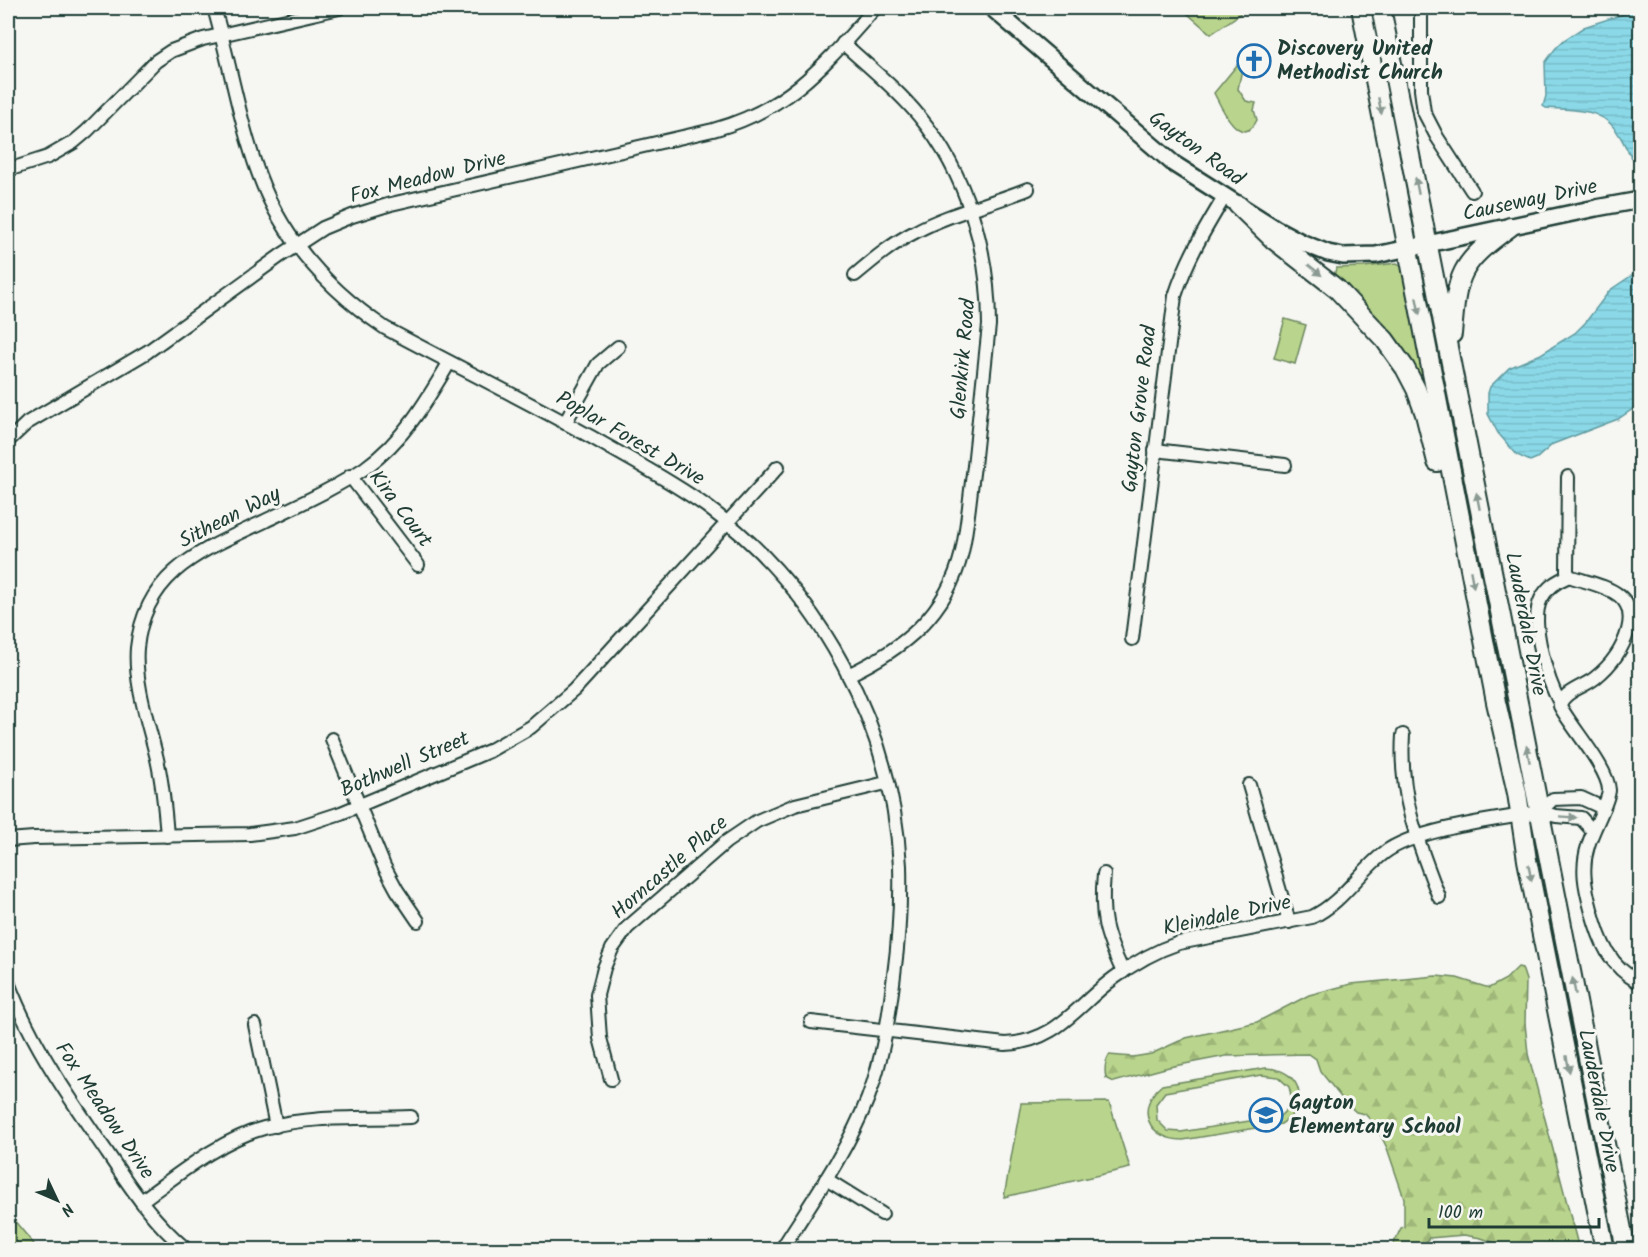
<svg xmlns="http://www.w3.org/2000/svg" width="1648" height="1257" viewBox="0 0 1648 1257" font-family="Kalam,sans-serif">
<defs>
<pattern id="forest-firs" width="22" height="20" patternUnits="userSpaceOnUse" patternTransform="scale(1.5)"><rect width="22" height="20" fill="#b9d48c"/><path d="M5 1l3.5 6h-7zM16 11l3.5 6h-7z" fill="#9fb779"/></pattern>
<pattern id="water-rules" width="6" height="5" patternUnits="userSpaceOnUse" patternTransform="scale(1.5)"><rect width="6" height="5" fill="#8bd9e8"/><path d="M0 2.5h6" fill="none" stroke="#78bbc8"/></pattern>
</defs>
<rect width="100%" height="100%" fill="#f6f6f2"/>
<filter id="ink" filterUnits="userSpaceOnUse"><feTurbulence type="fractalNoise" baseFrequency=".0167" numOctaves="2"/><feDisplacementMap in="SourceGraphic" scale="12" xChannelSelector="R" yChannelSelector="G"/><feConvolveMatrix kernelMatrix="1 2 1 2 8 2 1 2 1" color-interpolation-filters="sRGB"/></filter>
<g filter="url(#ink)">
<g fill="#b9d48c" stroke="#6c8860" stroke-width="1.5" fill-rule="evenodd">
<path d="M1181 8H1238L1240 14 1211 34Z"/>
<path d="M1238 64 1242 69 1238 89 1246 101 1256 103 1254 110 1257 120C1241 152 1220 105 1214 93Z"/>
<path d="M1397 263 1405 269 1428 390 1425 391 1334 276 1336 268 1364 267Z"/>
<path d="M1285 319 1306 325 1295 364 1274 358Z"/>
<path d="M1439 362 1458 432 1507 692 1491 629 1437 363Z"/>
<path d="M1266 1068C1302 1069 1311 1106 1281 1124L1183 1140C1148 1140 1134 1108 1162 1085ZM1261 1075 1278 1077 1289 1087C1293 1099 1289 1109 1280 1116L1181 1132 1168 1131 1157 1120 1156 1104 1165 1092Z"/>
<path d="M1109 1102 1130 1168 1004 1197 1021 1103Z"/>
</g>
<g fill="url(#forest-firs)" stroke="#6c8860" stroke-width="1.5">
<path d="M1518 967 1522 968 1526 980 1525 1023 1528 1054 1579 1249H1540L1538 1247 1525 1246 1513 1249 1481 1238 1464 1235 1429 1238 1424 1244 1423 1249H1391L1401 1228 1404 1227V1198L1387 1148 1376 1126 1365 1114 1356 1112 1344 1101 1320 1071 1316 1059 1309 1054 1226 1056 1169 1067 1114 1082 1106 1078C1104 1069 1105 1062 1109 1055L1133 1057 1151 1054 1186 1038 1257 1022 1309 995 1351 984 1436 976 1457 978 1489 988 1506 979Z"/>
<path d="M8 1213 38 1249H8Z"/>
</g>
<g fill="url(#water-rules)" stroke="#609ba0" stroke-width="1.5">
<path d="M1634 8H1640V165C1630 159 1627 148 1621 138 1604 106 1576 111 1546 108L1543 106 1546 96 1545 63 1555 49 1564 40 1584 27 1633 11Z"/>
<path d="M1640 270V404L1618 419 1553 444 1537 458 1530 461 1517 455 1498 433 1488 414V393L1490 387 1509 368 1541 354 1575 333 1585 323 1610 290Z"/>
</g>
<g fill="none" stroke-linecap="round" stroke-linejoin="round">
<g stroke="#1f3d34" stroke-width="16">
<g id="minor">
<path d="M214 8C230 63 239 121 259 175 283 240 329 290 385 328 454 365 525 400 593 438 631 460 670 480 706 506 820 589 893 727 900 866 901 903 899 938 894 975 889 1017 883 1058 868 1098 847 1152 812 1201 781 1250"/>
<path d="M1421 8V90L1424 112 1437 137 1472 191"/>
<path d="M843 43C869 67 897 89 919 116 967 174 989 251 989 325 984 372 979 419 974 466 970 494 968 524 962 552 947 614 903 649 848 675"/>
<path d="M8 170 48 157 74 142 87 131 156 61 171 51 203 39 339 8"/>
<path d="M855 275C874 259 893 243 915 232 950 213 991 204 1028 189"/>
<path d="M565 423 598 364 618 347"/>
<path d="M8 441 27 423 147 352 280 256 323 228 352 216 391 204 713 130C790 109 825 64 875 8"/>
<path d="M1155 450 1285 465"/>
<path d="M350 476 418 565"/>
<path d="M1568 477 1567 571 1569 576C1596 586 1639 589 1628 630 1623 649 1610 666 1595 678 1584 687 1562 692 1560 706 1571 727 1608 768 1609 790 1609 801 1592 831 1588 846 1581 868 1585 887 1591 909 1600 942 1609 966 1640 983"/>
<path d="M1132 639 1175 296C1187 259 1205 229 1225 196"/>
<path d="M1560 703C1548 682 1529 622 1541 599 1547 587 1557 581 1569 576"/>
<path d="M1403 735C1399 796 1417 840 1439 897"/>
<path d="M332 739 384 866 397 890 418 921"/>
<path d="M1249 785 1289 922"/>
<path d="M1540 812 1553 799 1581 798 1603 808"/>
<path d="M167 836C165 809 163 785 157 759 149 725 134 683 137 648 145 570 204 550 265 521 298 505 334 489 365 468 403 441 426 402 449 363"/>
<path d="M8 840 34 838 250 834 295 828 341 813 489 751 531 727 574 690 778 467"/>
<path d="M1104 874C1100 916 1105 934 1123 972"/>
<path d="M8 982C31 1044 69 1097 106 1151 130 1187 153 1222 187 1250"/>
<path d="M811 1022 1005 1044C1057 1042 1076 1006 1114 978 1134 963 1155 951 1179 943L1312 917C1342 903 1358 873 1384 853 1414 829 1500 819 1540 812L1556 816 1581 818 1592 830"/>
<path d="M255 1025 276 1126"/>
<path d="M611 1079 600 1038 597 995 604 968 612 949 627 928 726 842 757 821 795 805 886 783"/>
<path d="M826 1179 882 1214"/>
<path d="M141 1201C179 1174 218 1141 264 1128 311 1115 363 1119 411 1117"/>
</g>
</g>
<g stroke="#1f3d34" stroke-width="20">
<path id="tertiary" d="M992 8 1174 164 1275 228 1303 243 1328 253 1343 256 1376 255 1596 208 1640 200"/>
</g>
<g stroke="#1f3d34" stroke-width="22">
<g id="secondary">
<path d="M1361 8 1496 702 1517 793 1527 860 1605 1250"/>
<path d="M1381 8 1626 1250"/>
<path d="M1238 205 1274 240 1337 289 1385 340 1405 368 1416 389 1425 414 1437 462"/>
<path d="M1452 334C1457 273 1459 264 1510 227"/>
</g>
</g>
<use href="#minor" stroke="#f6f6f2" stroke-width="12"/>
<use href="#tertiary" stroke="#f6f6f2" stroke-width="15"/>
<use href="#secondary" stroke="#f6f6f2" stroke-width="18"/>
</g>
<defs><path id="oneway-solid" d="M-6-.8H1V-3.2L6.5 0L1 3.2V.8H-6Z" transform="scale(1.5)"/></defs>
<g fill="#8a9a93">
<use href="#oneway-solid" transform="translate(1380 106) rotate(79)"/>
<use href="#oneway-solid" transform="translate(1417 186) rotate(-101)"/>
<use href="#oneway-solid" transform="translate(1315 270) rotate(39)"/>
<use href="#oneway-solid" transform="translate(1418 306) rotate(79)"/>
<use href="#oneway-solid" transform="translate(1478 501) rotate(-101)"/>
<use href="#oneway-solid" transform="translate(1472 579) rotate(79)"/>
<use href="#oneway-solid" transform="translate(1528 754) rotate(-101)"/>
<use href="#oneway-solid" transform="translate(1568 817) rotate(4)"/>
<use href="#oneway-solid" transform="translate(1530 873) rotate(79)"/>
<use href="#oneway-solid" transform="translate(1574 986) rotate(-101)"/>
<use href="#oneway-solid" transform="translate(1568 1064) rotate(79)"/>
</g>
</g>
<defs>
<g id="church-ring" transform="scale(1.725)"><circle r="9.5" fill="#f6f6f2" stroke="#1f6fb2" stroke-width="1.5"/><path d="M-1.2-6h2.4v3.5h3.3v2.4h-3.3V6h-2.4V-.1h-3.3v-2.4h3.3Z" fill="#1f6fb2"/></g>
<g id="school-ring" transform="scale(1.725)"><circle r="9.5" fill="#f6f6f2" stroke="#1f6fb2" stroke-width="1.5"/><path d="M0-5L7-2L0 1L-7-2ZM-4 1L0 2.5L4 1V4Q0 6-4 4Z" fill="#1f6fb2"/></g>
</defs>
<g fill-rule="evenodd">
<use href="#church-ring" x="1254" y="61"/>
<use href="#school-ring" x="1266" y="1115"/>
</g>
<g text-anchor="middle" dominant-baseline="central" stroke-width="6" stroke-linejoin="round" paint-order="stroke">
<g font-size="21" font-weight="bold" fill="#1f3d34" stroke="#f6f6f2" text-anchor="start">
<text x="1277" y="49">Discovery United<tspan x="1277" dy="24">Methodist Church</tspan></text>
<text x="1289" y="1103">Gayton<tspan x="1289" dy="24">Elementary School</tspan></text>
</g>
<g font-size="21" fill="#1f3d34" stroke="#f6f6f2">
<text transform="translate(1196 149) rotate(36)">Gayton Road</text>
<text transform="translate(428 178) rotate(-14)">Fox Meadow Drive</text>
<text transform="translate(1530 201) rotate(-12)">Causeway Drive</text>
<text transform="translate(964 359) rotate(-85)">Glenkirk Road</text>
<text transform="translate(1140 409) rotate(-83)">Gayton Grove Road</text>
<text transform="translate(630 439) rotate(30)">Poplar Forest Drive</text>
<text transform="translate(400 509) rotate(53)">Kira Court</text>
<text transform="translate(230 518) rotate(-27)">Sithean Way</text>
<text transform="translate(1525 624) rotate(79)">Lauderdale Drive</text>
<text transform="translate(405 765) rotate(-23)">Bothwell Street</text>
<text transform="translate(670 868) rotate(-41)">Horncastle Place</text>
<text transform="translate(1227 916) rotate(-12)">Kleindale Drive</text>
<text transform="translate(1598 1101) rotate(79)">Lauderdale Drive</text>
<text transform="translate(104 1111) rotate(56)">Fox Meadow Drive</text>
</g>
</g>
<rect width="1648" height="1257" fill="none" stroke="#f6f6f2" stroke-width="30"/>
<rect x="15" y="15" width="1618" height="1227" fill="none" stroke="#1f3d34" stroke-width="2" filter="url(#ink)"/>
<g transform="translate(57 1200) rotate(134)" stroke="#f6f6f2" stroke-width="4.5" paint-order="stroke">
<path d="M0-4.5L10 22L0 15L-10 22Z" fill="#1f3d34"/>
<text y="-9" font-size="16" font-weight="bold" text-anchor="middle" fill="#1f3d34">N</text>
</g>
<path d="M1429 1218v9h170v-9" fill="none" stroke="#1f3d34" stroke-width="3"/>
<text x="1438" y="1218" font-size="18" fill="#1f3d34" stroke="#f6f6f2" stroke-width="4.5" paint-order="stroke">100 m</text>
</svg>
